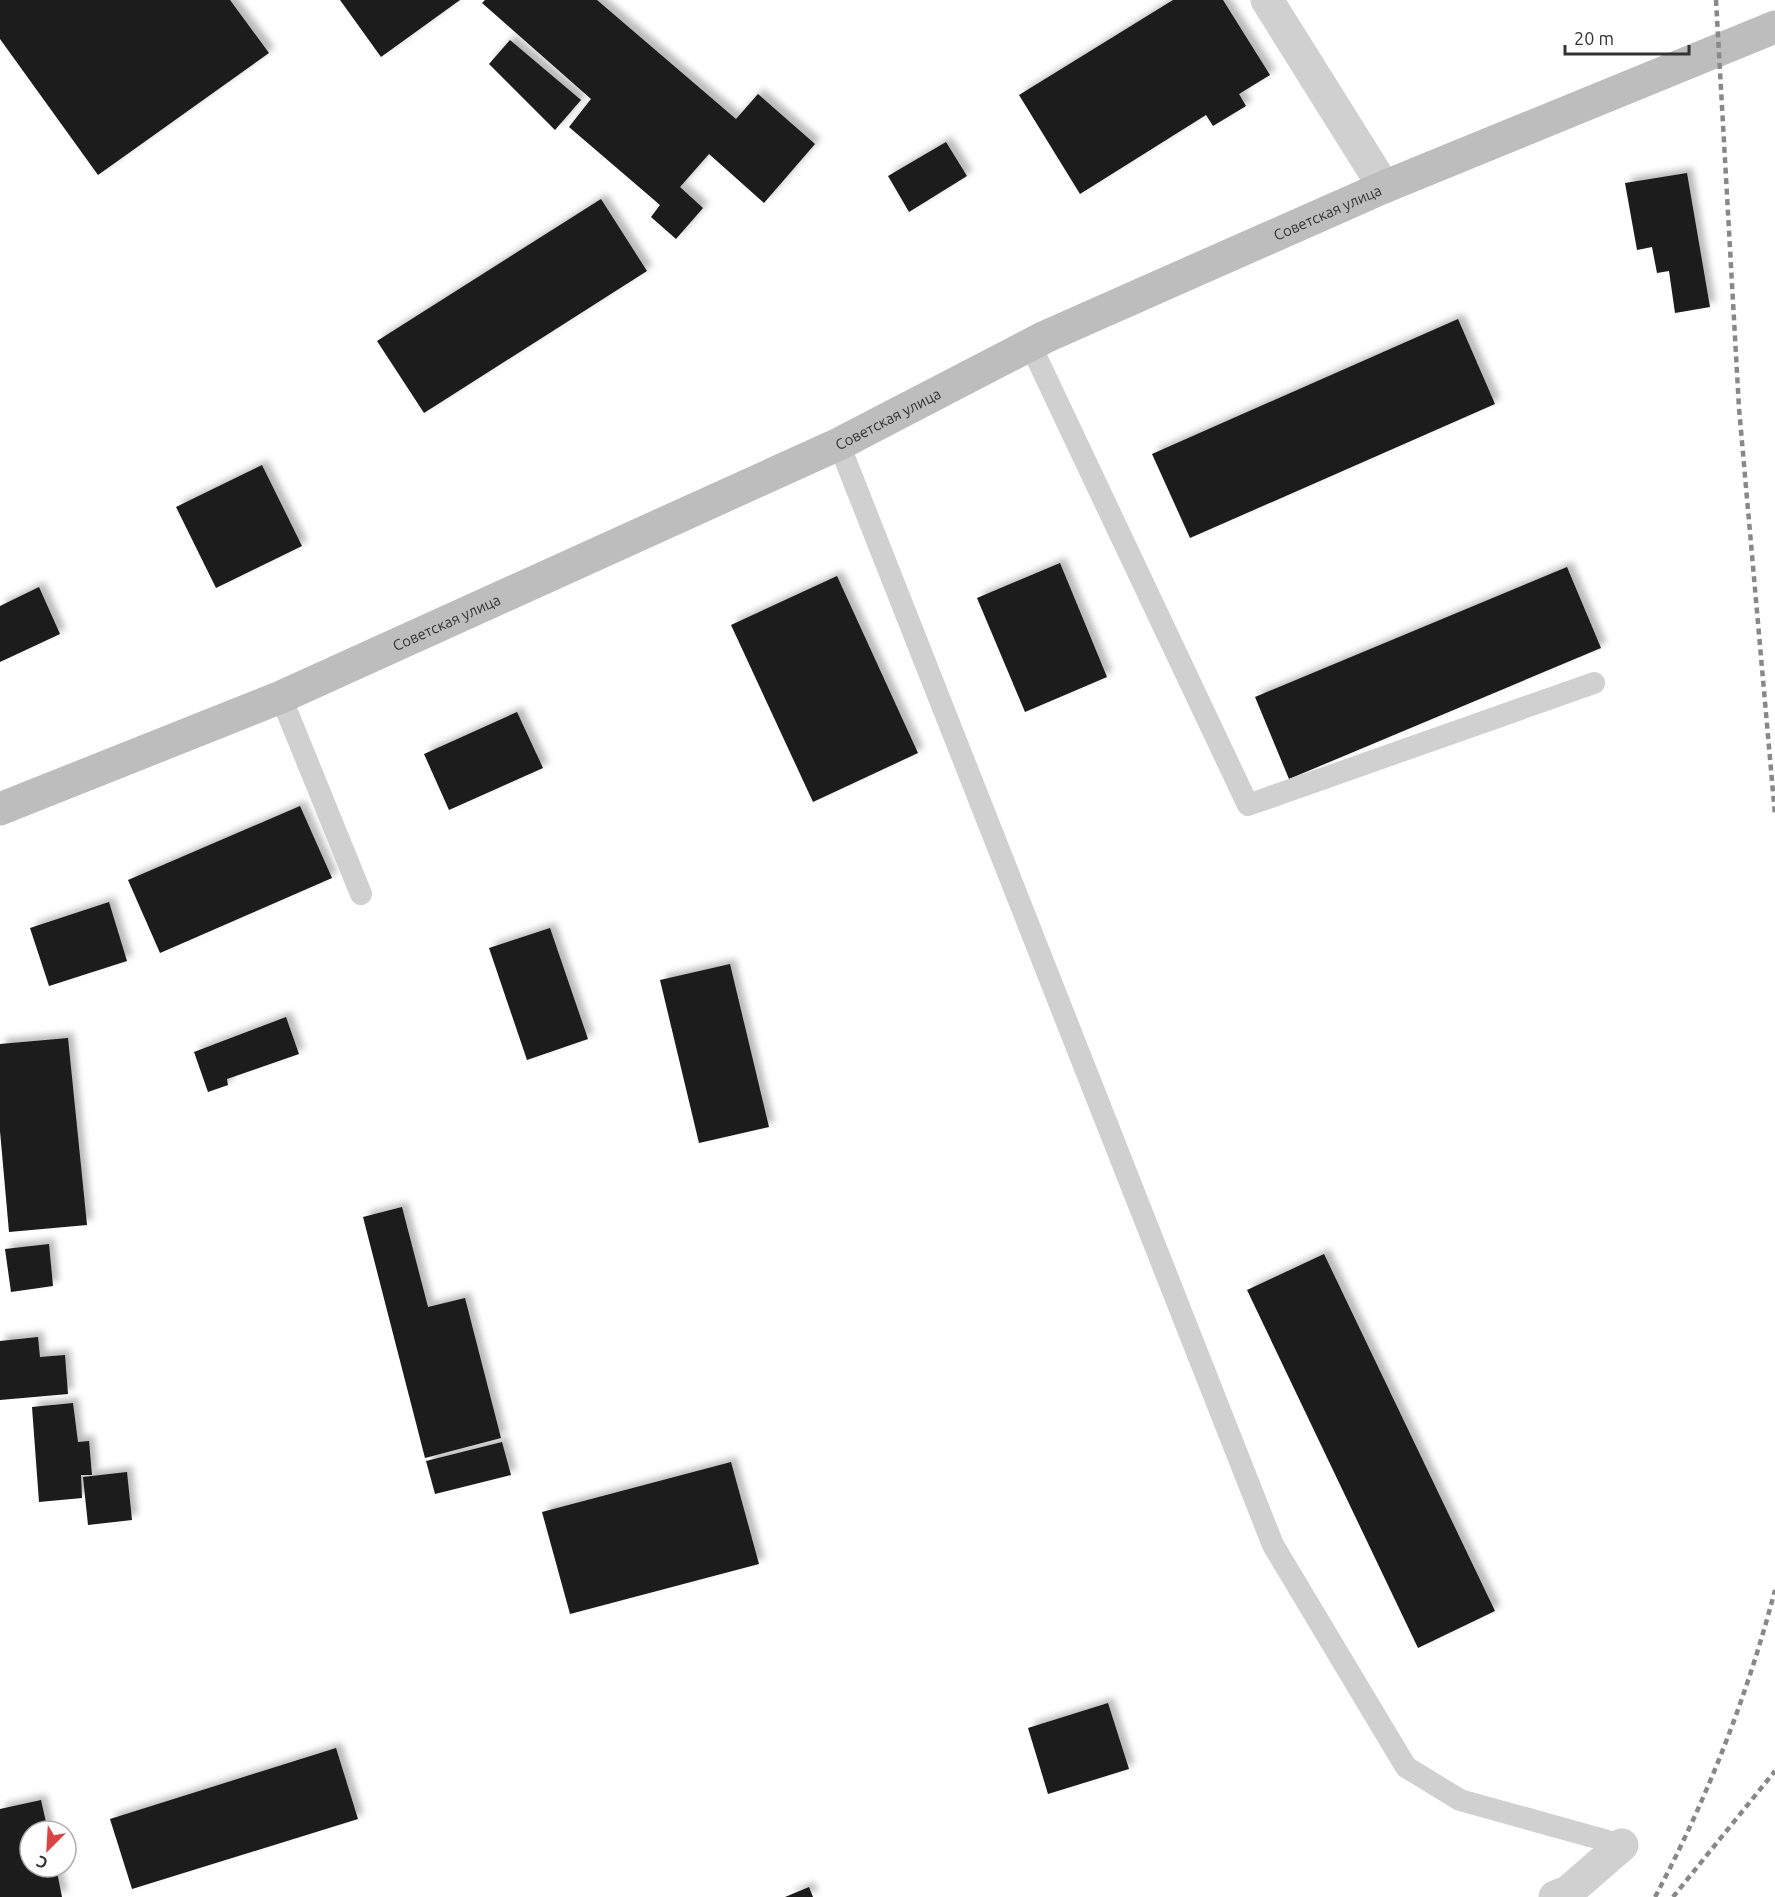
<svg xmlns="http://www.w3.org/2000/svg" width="1775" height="1897" viewBox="0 0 1775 1897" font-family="Ubuntu,sans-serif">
<defs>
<filter id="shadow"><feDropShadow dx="5.5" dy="-5.5" stdDeviation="3" flood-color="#0004"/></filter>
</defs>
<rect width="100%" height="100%" fill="#fff"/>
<g fill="#1a1a1a" filter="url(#shadow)">
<path d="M0 0H230L269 53 98 175 0 39Z"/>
<path d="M340 0H460L381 57Z"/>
<path d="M485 0H597L736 119 758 94 815 144 764 203 709 154 680 187 703 208 676 239 651 217 660 205 569 127 591 99 482 3Z"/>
<path d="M1173 0H1223L1270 75 1239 94 1246 106 1213 126 1206 115 1080 194 1019 95Z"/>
<path d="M510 40 581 100 555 130 489 64Z"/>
<path d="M946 142 967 176 909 212 888 176Z"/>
<path d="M1687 173 1710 307 1675 313 1669 271 1657 273 1652 247 1637 250 1625 183Z"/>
<path d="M601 199 647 271 424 413 377 341Z"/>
<path d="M1458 319 1495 404 1190 538 1152 454Z"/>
<path d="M262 465 302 546 216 588 176 507Z"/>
<path d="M1060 563 1107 677 1025 712 977 598Z"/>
<path d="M1567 567 1601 648 1289 779 1255 697Z"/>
<path d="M837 576 918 753 813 802 731 625Z"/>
<path d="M39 587 60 634 0 662V606Z"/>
<path d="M517 712 543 768 449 810 424 754Z"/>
<path d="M300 806 332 878 160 953 128 880Z"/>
<path d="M109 902 127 961 49 986 30 928Z"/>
<path d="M550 928 588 1039 527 1060 489 948Z"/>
<path d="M730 964 769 1127 699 1143 660 980Z"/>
<path d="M286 1017 299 1054 227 1079 228 1085 208 1092 194 1052Z"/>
<path d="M68 1038 87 1225 9 1232 0 1131V1044Z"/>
<path d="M402 1207 428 1307 465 1298 501 1438 425 1458 363 1217Z"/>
<path d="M49 1244 53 1286 11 1292 5 1249Z"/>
<path d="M1324 1254 1495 1611 1418 1648 1247 1290Z"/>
<path d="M38 1337 40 1357 65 1355 68 1394 0 1400V1341Z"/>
<path d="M73 1403 78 1442 89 1441 92 1475H81L82 1498 39 1502 32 1407Z"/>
<path d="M502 1442 511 1475 435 1494 426 1461Z"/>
<path d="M731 1462 759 1564 570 1614 542 1512Z"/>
<path d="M127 1472 132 1520 88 1525 83 1477Z"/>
<path d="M1108 1703 1129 1769 1048 1794 1028 1728Z"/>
<path d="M336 1748 358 1819 132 1889 110 1819Z"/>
<path d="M41 1800 48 1831H30V1867H56L62 1897H0V1809Z"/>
<path d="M809 1887 813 1897H785Z"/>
</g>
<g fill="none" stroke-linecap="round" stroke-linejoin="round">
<g stroke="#d0d0d0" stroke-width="22">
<path d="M1031 346 1248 805 1594 683"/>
<path d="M839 444 1273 1545 1406 1767 1460 1800 1622 1845"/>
<path d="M281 697 361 894"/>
</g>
<g stroke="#d0d0d0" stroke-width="33">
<path d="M1267 0 1384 187"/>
<path d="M1555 1897 1568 1892 1622 1845"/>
</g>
<path stroke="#bdbdbd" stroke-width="33" id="s1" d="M0 809 281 697 839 444 1045 337 1384 187 1775 27"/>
<g stroke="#888" stroke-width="4.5" stroke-dasharray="6 4.5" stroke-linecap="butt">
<path d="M1716 0 1739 408 1775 815"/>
<path d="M1655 1897C1707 1799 1747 1697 1775 1590"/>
<path d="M1673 1897 1775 1771"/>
</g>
</g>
<g text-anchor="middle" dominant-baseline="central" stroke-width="6" stroke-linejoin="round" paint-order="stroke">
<g font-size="15" fill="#333" stroke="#fff">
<text stroke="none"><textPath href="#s1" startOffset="1456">Советская улица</textPath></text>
<text stroke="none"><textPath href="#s1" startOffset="970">Советская улица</textPath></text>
<text stroke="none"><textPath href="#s1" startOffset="484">Советская улица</textPath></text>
</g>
</g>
<g transform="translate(48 1849) rotate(204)"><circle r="28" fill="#ffffff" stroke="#adadad" stroke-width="1.5"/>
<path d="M0-4.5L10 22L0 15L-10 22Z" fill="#db4446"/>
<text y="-9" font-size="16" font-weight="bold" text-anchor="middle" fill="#333333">С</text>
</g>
<path d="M1565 45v9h124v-9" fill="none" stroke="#333333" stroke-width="3"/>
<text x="1574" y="45" font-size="18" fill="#333333" stroke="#ffffff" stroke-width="4.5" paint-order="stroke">20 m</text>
</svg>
